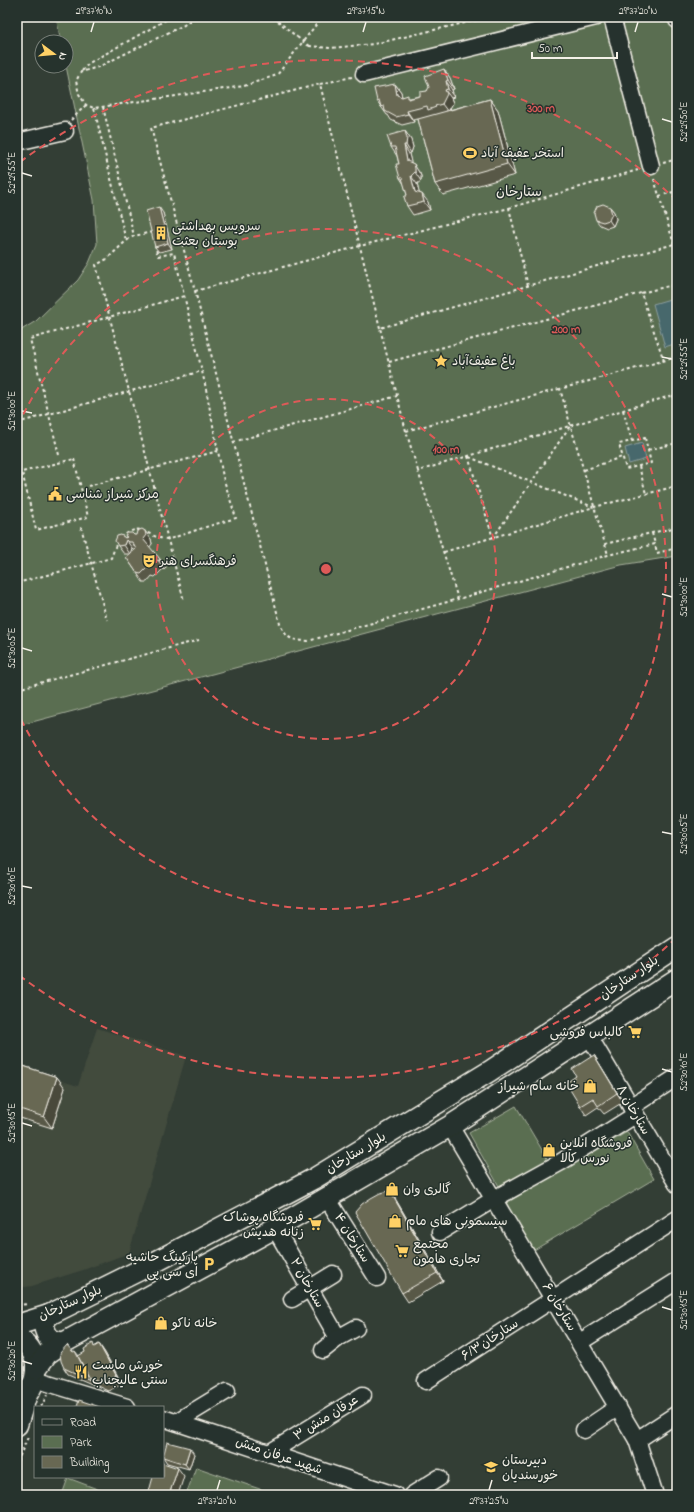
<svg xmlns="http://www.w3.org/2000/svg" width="694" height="1512" viewBox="0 0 694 1512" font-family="'Indie Flower','Playpen Sans Arabic',sans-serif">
<rect width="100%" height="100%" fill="#333e35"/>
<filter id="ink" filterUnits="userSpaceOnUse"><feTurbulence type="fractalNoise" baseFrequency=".025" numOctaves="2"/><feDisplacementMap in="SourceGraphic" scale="8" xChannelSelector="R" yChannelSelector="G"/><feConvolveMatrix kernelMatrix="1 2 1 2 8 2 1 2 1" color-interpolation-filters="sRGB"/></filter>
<g filter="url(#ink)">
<path fill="#434b3e" d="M97 1028 186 1056 129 1253 83 1270 32 1286 17 1288V1067L78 1086Z"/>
<g fill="#5a6e51" stroke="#a7b09c">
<path d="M79 17H677V556L621 565 17 726V335L23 329 36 321 78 280 89 263 97 244 94 200 66 66V42H61L57 22Z"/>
<path d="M516 1106 548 1160 500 1188 469 1133Z"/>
<path d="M627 1132 654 1179 534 1250 506 1203Z"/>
<path d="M196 1467 277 1495H186Z"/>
<path d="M68 1478 113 1495H62Z"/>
</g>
<g fill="#46676c" stroke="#8c9e9e">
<path d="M677 297V343L665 347 653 304Z"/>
<path d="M642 443 646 459 629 464 625 448Z"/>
</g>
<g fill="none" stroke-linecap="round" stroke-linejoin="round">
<g stroke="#f4f1e8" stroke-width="19">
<g id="minor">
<path d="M612 17 651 166"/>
<path d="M676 17 677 20"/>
<path d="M364 74 596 17"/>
<path d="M17 142 65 131"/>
<path d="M589 1036 677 1184"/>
<path d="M631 1107 677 1077"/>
<path d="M450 1126 637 1440 655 1495"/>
<path d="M327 1198 377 1278"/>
<path d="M275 1228 338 1338"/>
<path d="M440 1232 494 1199 561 1162 635 1115"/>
<path d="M292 1299 333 1274"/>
<path d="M580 1342 677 1281"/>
<path d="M323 1350 338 1338 356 1328"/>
<path d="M35 1379 127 1407"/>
<path d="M426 1381 677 1219"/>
<path d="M163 1418 395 1495"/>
<path d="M176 1422 227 1391"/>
<path d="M584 1430 618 1407"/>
<path d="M637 1440 677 1414"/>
<path d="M269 1453 363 1395"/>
<path d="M412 1495 439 1478"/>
</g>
</g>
<g stroke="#f4f1e8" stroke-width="23">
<g id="major">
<path d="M49 1315C41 1325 44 1328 49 1339L63 1343"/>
<path d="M17 1325 49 1315 140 1270 315 1178 490 1071 677 947"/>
<path d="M17 1337C45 1354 40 1386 17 1405"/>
<path d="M36 1369 47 1354 63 1343 275 1228 450 1126 677 979"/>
<path d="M17 1425 26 1397"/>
</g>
</g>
<g stroke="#f4f1e8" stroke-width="2" stroke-dasharray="3 3" stroke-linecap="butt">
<path d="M195 17 184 25 98 67 81 72 76 81 79 94 86 105 94 108 244 86 277 75 322 17"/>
<path d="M273 17 297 37"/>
<path d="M309 46 330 48 374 44 490 17"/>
<path d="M82 71 89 63 171 17"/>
<path d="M320 84 352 77"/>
<path d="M103 107 134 236"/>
<path d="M94 108 126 241"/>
<path d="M71 120 86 105"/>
<path d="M663 163 677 159"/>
<path d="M654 179 674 244 677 243"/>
<path d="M659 196 677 191"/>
<path d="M509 208 638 170"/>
<path d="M152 232 134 236 126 241 107 259 96 265 184 601"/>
<path d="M195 291 360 246 509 208 528 286"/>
<path d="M380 328 320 84 151 128 195 291 280 624C287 640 292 640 308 641L458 599"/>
<path d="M677 357 560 389 605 544 677 527"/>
<path d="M664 361 641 293 677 284"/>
<path d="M389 362 641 293"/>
<path d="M677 394 418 471 458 599 608 555 655 544 657 553 677 548"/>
<path d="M673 395 677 409"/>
<path d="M623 410 632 441"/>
<path d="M17 423 202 371"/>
<path d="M406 431 380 328 674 244 677 256"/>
<path d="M645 438 651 463 626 469 619 444Z"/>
<path d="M233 442 397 396"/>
<path d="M648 450 677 443"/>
<path d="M59 455 30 339 184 296"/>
<path d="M468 456 493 538"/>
<path d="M469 457 593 507"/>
<path d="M74 459 88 517 36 530 22 472Z"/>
<path d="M639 466 646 494"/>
<path d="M584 470 622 457"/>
<path d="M418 471 406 431 559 389"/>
<path d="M88 486 218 451"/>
<path d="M17 499H18"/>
<path d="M17 507 20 506"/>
<path d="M81 527 107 620"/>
<path d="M652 533 655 544"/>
<path d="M121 538C143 519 145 538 167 539 172 539 180 535 185 534 202 528 219 523 236 518L223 477 205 384 174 253 158 256 155 246"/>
<path d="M493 538 570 426"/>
<path d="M605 544 608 555"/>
<path d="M444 552 594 507 677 486"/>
<path d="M17 583 111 558 117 542"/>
<path d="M17 640 18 644"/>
<path d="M17 689 199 640"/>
<path d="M17 1305 28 1304"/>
<path d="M41 1407 47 1395"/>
<path d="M17 1462 28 1437"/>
</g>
<use href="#minor" stroke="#26332d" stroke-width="16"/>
<use href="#major" stroke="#26332d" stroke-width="20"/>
<path stroke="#f4f1e8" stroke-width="2" stroke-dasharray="3 3" stroke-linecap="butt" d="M297 37 309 46"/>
</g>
<g fill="#595947" stroke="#f4f1e8">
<path d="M444 69 450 78 454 89 452 90 454 97 451 98 453 103 449 110 490 99 498 110 515 175 443 195 435 184 418 119 413 120 414 122 402 125 391 120 388 115H387L377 101 395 84 401 92 402 97 410 98 420 96 427 91Z"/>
<path d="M405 131 411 140 413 147 411 153 409 154 411 163 420 173 421 176V181L417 184 419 193 428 202 430 210 413 215 407 206V195L404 184 400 178 399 164 397 156 391 147Z"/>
<path d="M610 207 614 212 616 219 613 226 607 228 600 225 596 220Z"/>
<path d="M163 213 172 249 159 252 155 247Z"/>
<path d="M134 535 151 539 152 544 149 547 160 559 166 568 164 570 163 569 155 577 152 576 147 582H143L126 557 134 551 132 548 130 554H124L118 546 125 538Z"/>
<path d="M594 1055 623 1102 604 1114 598 1107 586 1115 580 1106 576 1076Z"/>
<path d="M17 1064 57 1077 65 1088 52 1128 17 1117Z"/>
<path d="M390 1191 396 1200 443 1281 408 1302 402 1293Z"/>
<path d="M99 1344 105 1353 122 1384 108 1391 95 1385 93 1383 94 1385 68 1374 64 1368 75 1351 79 1356Z"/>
<path d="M194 1454 189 1469 167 1463 163 1457Z"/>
</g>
<g fill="#49493a" stroke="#f4f1e8">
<path d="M444 69 450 78 454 89 448 80Z"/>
<path d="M446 81 452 90 454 97 448 89Z"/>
<path d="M395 84 401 92 403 103 397 95Z"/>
<path d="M445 90 451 98 453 103 448 112 442 104Z"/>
<path d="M490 99 498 110 515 175 507 164Z"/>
<path d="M407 111 413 120 414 122 408 114Z"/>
<path d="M405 131 411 140 413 147 411 153 406 145Z"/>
<path d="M404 145 409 154 413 170 407 161Z"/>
<path d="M414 164 421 176V181L415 172Z"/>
<path d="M411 176 417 184 421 200 415 192Z"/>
<path d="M422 194 428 202 430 210 424 202Z"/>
<path d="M159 207 163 213 172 249 168 243Z"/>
<path d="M610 207 614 212 616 219 613 226 609 220Z"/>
<path d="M145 531 151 539 152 544 149 548 143 539Z"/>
<path d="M126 540 132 548 130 554 124 545Z"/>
<path d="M160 559 166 568 164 570 159 561Z"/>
<path d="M594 1055 599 1063 623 1102 617 1093Z"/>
<path d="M57 1077 65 1088 52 1128 44 1117Z"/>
<path d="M390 1191 396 1200 443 1281 437 1273Z"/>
<path d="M99 1344 105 1353 122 1384 116 1375Z"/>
<path d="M190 1448 194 1454 189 1469 185 1464Z"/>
<path d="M178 1468 184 1476 178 1495H169Z"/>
</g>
<g fill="#686853" stroke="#f4f1e8">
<path d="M444 69 448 80 446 81 448 89 445 90 447 94 442 104 435 106 436 107 428 110 427 106 407 111 408 114 396 117 385 111 384 106 381 107 379 100 377 101 374 88 395 84 397 95 402 97 408 95V99L420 96V92L427 91 429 87 425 76Z"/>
<path d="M490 99 507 164 435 184 418 119Z"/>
<path d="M405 131 407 138 406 145H404L407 161 414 164 415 168V172L411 176 415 192 422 194 424 202 407 206 404 197 407 195 402 178H400L396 164H399L395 147H391L387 136Z"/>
<path d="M603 204 610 207 612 214 609 220 603 222 596 220 594 213 597 206Z"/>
<path d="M159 207 168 243 155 247 146 211Z"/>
<path d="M142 529 145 531 146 535 143 539 160 559 159 561 157 560 149 568H147L141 574 137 573 126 557 136 549 132 542H128L126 540 124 545 118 546 115 541 117 536 121 535 125 538 127 537 125 536 127 533H132L134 535H136L137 531Z"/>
<path d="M594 1055 617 1093 598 1106 593 1098 580 1106 566 1083 576 1076 572 1069Z"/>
<path d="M17 1064 57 1077 44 1117 17 1108Z"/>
<path d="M390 1191 437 1273 402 1293 355 1212 362 1204 371 1198 380 1193Z"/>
<path d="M93 1343 94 1347 99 1344 116 1375 102 1383 89 1377 78 1356 85 1352 84 1349Z"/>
<path d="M67 1345 73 1352 75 1351 90 1380 64 1368 61 1361 60 1353Z"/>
<path d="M79 1400 100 1407H77Z"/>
<path d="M167 1442 190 1448 185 1464 163 1457Z"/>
<path d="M163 1463 178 1468 169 1495H148L153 1477H163Z"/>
</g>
</g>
<path fill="none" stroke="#f4f1e8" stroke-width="1.5" d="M91 32 94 22M363 32 366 22M635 32 638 22M662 119 672 122M22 173 32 176M662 357 672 359M22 411 32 413M662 594 672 597M22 648 32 651M662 832 672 834M22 886 32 888M662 1069 672 1072M22 1123 32 1126M662 1307 672 1310M22 1361 32 1364M217 1490 220 1480M489 1490 492 1480"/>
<g fill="none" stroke="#de5a58" stroke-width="2" stroke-dasharray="7 5">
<circle cx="326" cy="569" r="170"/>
<path d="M18 425A340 340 0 1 1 18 713"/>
<path d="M676 938A509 509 0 0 1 20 976M20 162A509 509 0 0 1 676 200"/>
</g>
<defs>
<g id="stadium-bare" transform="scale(1.08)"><path d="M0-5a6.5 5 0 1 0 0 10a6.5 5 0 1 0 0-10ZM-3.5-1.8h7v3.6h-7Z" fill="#ffd166" stroke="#26332d" stroke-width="2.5" paint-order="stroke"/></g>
<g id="building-bare" transform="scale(1.08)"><path d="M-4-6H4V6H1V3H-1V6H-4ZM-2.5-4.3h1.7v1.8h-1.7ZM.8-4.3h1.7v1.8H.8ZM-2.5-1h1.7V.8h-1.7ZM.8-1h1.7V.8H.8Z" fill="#ffd166" stroke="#26332d" stroke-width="2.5" paint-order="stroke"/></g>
<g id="sight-bare" transform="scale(1.08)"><path d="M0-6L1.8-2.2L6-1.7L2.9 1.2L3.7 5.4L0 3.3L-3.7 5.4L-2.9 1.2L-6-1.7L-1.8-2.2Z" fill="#ffd166" stroke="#26332d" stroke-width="2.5" paint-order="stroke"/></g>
<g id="civic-bare" transform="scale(1.08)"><path d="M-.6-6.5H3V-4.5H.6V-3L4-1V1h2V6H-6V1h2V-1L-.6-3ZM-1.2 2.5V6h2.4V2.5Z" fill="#ffd166" stroke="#26332d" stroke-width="2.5" paint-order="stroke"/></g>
<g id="theatre-bare" transform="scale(1.08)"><path d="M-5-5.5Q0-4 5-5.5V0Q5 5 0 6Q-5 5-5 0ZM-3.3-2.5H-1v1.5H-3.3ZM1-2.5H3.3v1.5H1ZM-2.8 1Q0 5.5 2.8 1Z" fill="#ffd166" stroke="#26332d" stroke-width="2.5" paint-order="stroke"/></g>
<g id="supermarket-bare" transform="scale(1.08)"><path d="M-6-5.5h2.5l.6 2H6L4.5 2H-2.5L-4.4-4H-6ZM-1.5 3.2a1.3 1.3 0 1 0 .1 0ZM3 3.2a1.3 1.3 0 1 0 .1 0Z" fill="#ffd166" stroke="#26332d" stroke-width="2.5" paint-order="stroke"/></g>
<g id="shop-bare" transform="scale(1.08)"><path d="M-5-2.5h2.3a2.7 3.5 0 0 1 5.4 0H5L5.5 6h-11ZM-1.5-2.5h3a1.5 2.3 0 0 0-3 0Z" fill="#ffd166" stroke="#26332d" stroke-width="2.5" paint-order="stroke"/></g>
<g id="parking-bare" transform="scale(1.08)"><path d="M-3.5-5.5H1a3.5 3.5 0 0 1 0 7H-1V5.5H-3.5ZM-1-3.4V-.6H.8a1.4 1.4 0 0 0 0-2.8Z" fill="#ffd166" stroke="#26332d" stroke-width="2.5" paint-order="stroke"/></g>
<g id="restaurant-bare" transform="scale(1.08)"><path d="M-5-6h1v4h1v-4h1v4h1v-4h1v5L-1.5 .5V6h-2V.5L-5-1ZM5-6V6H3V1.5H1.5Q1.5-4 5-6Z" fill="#ffd166" stroke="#26332d" stroke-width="2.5" paint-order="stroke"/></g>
<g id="school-bare" transform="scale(1.08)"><path d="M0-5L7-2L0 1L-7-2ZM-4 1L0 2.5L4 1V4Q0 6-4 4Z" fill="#ffd166" stroke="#26332d" stroke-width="2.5" paint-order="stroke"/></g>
</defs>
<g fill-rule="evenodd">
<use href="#stadium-bare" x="470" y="153"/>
<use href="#building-bare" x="161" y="233"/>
<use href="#sight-bare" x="441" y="361"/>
<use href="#civic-bare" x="55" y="494"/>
<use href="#theatre-bare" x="149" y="561"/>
<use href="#supermarket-bare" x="635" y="1032"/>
<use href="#shop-bare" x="590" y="1086"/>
<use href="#shop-bare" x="549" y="1150"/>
<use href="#shop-bare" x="392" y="1189"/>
<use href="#shop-bare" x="395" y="1221"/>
<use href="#supermarket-bare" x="315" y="1224"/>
<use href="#supermarket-bare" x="402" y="1251"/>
<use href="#parking-bare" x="209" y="1264"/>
<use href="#shop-bare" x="161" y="1323"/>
<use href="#restaurant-bare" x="81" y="1372"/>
<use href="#school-bare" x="491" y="1467"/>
</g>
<g text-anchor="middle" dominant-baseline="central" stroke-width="3" stroke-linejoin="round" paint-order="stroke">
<g font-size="13" fill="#f4f1e8" stroke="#26332d" text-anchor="start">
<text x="481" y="153">استخر عفیف آباد</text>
<text x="172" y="226">سرویس بهداشتی<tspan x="172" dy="15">بوستان بعثت</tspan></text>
<text x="452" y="361">باغ عفیف‌آباد</text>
<text x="66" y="494">مرکز شیراز شناسی</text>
<text x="160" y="561">فرهنگسرای هنر</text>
<text x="624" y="1032" text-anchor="end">کالباس فروشی</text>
<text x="579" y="1086" text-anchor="end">خانه سام شیراز</text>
<text x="560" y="1143">فروشگاه انلاین<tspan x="560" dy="15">نورس کالا</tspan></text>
<text x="403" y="1189">گالری وان</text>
<text x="304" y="1217" text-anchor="end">فروشگاه پوشاک<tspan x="304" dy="15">زنانه هدیش</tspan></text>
<text x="406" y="1221">سیسمونی های مام</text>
<text x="413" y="1244">مجتمع<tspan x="413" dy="15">تجاری هامون</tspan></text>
<text x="198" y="1257" text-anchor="end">پارکینگ حاشیه<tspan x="198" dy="15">ای سی پی</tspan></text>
<text x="172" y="1323">خانه ناکو</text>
<text x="92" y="1365">خورش ماست<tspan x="92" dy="15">سنتی عالیجناب</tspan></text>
<text x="502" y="1460">دبیرستان<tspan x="502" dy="15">خورسندیان</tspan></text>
</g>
<g font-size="13" fill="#f4f1e8" stroke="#26332d">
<text transform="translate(629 978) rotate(-34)">بلوار ستارخان</text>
<text transform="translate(633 1110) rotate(60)">ستارخان ۸</text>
<text transform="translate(356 1153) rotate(-31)">بلوار ستارخان</text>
<text transform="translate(352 1238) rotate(58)">۴ ستارخان</text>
<text transform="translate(307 1283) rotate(60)">۲ ستارخان</text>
<text transform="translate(70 1303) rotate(-24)">بلوار ستارخان</text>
<text transform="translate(559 1307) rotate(59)">ستارخان ۶</text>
<text transform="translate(490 1340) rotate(-33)">ستارخان۶/۳</text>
<text transform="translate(326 1418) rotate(-32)">۳ عرفان منش</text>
<text transform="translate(279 1456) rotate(19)">شهید عرفان منش</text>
</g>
<g font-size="14" fill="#f4f1e8" stroke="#26332d">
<text x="519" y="192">ستارخان</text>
</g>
</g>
<circle cx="326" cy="569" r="6" fill="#de5a58" stroke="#26332d" stroke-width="2"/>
<g font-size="12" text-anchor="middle" font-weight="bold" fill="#de5a58" stroke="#26332d" stroke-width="3" stroke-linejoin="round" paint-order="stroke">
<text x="541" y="112">300 m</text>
<text x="566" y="333">200 m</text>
<text x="446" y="453">100 m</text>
</g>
<rect width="694" height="1512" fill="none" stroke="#26332d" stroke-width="44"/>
<rect x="34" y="1406" width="130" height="72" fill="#26332d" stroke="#787f78"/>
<rect x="42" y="1419" width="20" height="6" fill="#26332d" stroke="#787f78"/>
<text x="70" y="1426" font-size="12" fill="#f4f1e8">Road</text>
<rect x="42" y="1436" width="20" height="12" fill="#5a6e51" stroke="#787f78"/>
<text x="70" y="1446" font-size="12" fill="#f4f1e8">Park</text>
<rect x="42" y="1456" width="20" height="12" fill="#686853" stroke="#787f78"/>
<text x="70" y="1466" font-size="12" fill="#f4f1e8">Building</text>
<g transform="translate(54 54) rotate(106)"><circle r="19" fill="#26332d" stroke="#787f78"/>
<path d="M0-3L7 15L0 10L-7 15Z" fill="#ffd166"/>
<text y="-6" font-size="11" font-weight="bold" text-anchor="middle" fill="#f4f1e8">N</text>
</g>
<path d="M532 52v6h85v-6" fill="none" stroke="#f4f1e8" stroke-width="2"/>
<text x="538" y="52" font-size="12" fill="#f4f1e8" stroke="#26332d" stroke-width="3" paint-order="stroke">50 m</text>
<rect x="22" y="22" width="650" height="1468" fill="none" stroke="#f4f1e8" stroke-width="1.5"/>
<g font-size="10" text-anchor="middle" fill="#f4f1e8">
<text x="94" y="14">29°37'10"N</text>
<text x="366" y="14">29°37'15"N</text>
<text x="638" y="14">29°37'20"N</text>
<text transform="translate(683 122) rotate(-90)" y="4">52°29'50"E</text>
<text transform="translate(11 173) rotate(-90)" y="4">52°29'55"E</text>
<text transform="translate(683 359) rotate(-90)" y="4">52°29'55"E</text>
<text transform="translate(11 411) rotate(-90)" y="4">52°30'00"E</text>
<text transform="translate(683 597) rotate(-90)" y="4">52°30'00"E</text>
<text transform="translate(11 648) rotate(-90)" y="4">52°30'05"E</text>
<text transform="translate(683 834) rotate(-90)" y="4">52°30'05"E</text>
<text transform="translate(11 886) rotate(-90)" y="4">52°30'10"E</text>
<text transform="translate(683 1072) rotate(-90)" y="4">52°30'10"E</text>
<text transform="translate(11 1123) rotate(-90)" y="4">52°30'15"E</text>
<text transform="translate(683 1310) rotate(-90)" y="4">52°30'15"E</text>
<text transform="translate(11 1361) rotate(-90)" y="4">52°30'20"E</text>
<text x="217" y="1504">29°37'20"N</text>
<text x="489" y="1504">29°37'25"N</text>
</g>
</svg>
